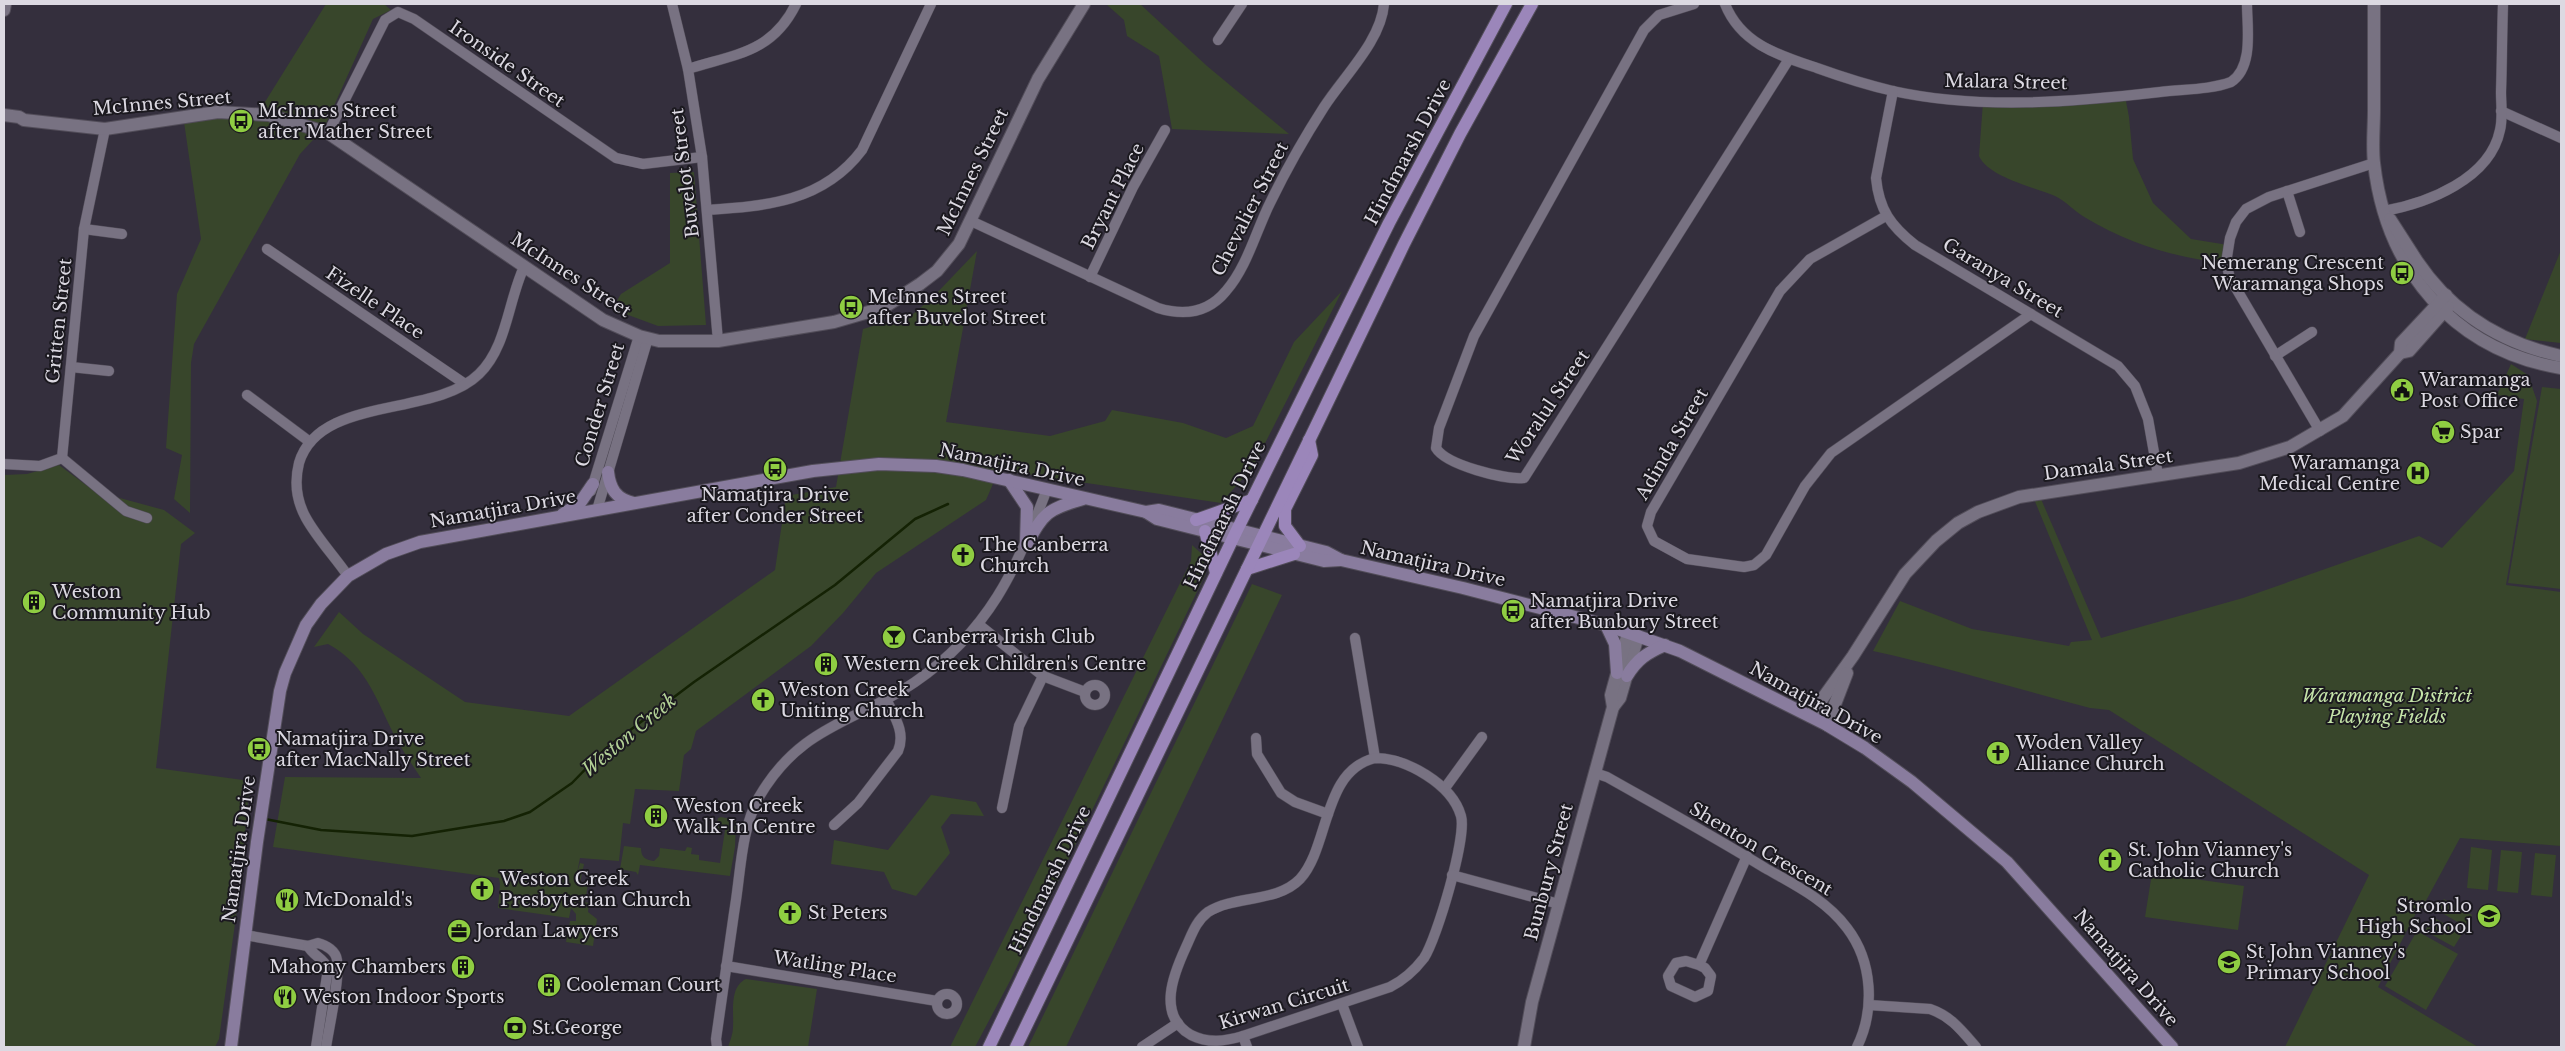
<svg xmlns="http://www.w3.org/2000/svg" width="2565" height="1051" viewBox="0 0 2565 1051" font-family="'Libre Baskerville',serif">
<rect width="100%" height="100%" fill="#342f3d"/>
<g fill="#38462b">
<path d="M326 4H384L391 10 373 19 324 128 300 154 194 344 191 363 190 513 174 499 182 455 166 448 177 294 201 239 184 122 220 117 255 118Z"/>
<path d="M1106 4H1140L1207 66 1289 134 1172 129 1159 56 1127 36 1124 20Z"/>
<path d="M2125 96 2129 117 2133 159 2153 203 2191 239 2228 245 2226 263C2176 258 2129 244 2086 218 2075 212 2066 201 2055 196 2034 187 1988 177 1979 156L1983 102Z"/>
<path d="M694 172 706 325 658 326 612 309 621 294 670 263V173Z"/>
<path d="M2561 250V343L2525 339Z"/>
<path d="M977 251 946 422 1050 436 1105 421 1112 410 1183 423 1226 438 1253 426 1294 342 1342 291 1253 467 1221 503 999 470 986 500 876 573 843 613 811 646 696 731 691 749 684 755 679 791 635 789 630 824 623 823 619 861 580 858 577 873 580 863 584 864 580 883 588 884 585 902 589 903 588 912 597 919 593 946 566 942 570 921H576V914L571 908 569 918 498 908 500 884 499 878 273 847 285 777 421 778C413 766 405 754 398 742 377 704 369 666 328 644L314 647 339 612 363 634 465 702 569 716 775 570 786 496 836 487 863 329 913 314 933 297Z"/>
<path d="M2511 364 2528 375 2537 401 2506 585 2561 592V846L2460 838 2422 908 2419 907 2378 987 2478 1047H2285L2369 875 2109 710 2090 708C2018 689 1946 667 1873 651L1900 601 1972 629 2069 646 2071 642 2092 640 2034 499H2041L2101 638 2243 598 2419 536 2442 548 2514 471 2524 399 2497 395Z"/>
<path d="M2542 387 2561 389V589L2508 583Z"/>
<path d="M59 465 94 491 164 510 195 533 181 544 156 768 250 781 243 856 233 860 229 889 237 909 219 1039 215 1047H4V475L27 474Z"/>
<path d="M1192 545 1203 555 1206 573 1011 979 975 1047H950L1191 561Z"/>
<path d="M1252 584 1282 595 1066 1047H1028Z"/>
<path d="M931 795 976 802 984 816 951 814 941 827 950 853 916 896 892 889 884 872 831 864 834 840 888 850Z"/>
<path d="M721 817 736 820 735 847 730 876 640 865 638 875 636 872 620 869 624 846 641 848C641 857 645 860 654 861L659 856 660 848 685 851 687 847 692 848 691 854 699 855V860L720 863 725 830 716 829 718 818Z"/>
<path d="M2471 847 2492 850 2488 890 2467 888Z"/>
<path d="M2501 850 2522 852 2518 893 2497 891Z"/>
<path d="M2535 853 2556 855 2552 897 2531 895Z"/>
<path d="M2152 873 2244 886 2238 930 2145 917Z"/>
<path d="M2444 899 2472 915 2466 927 2437 910Z"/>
<path d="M2433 917 2462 934 2454 947 2425 931Z"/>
<path d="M2417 931 2458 954 2426 1010 2385 986Z"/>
<path d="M746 979 817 989 808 1047H728C730 1041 733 1034 733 1027 734 1012 729 987 746 979Z"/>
</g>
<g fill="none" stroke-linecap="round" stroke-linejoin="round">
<path stroke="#142204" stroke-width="2.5" d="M265 819 321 830 412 836 504 821 530 812 572 783 605 749 694 682 835 585 915 519 948 504"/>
<g stroke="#524d59" stroke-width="11">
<g id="minor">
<path d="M672 4 688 69 702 157 718 341"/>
<path d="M1694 4 1659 15 1644 30 1474 336 1439 428 1436 448C1446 465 1505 480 1524 478L1789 59"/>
<path d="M1725 4C1741 44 1778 55 1817 68 1842 77 1867 85 1893 91 1980 110 2073 102 2160 92 2183 89 2209 90 2231 82 2254 67 2247 27 2247 4"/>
<path d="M1218 40 1242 4"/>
<path d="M688 69C735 54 772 53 796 4"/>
<path d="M1893 91 1876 178C1879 210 1891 226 1915 245L2118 366 2135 386 2148 419 2158 475"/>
<path d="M2501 111 2561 138"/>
<path d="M328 133 385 20 398 12 414 19 616 158 643 164 702 157"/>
<path d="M2287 191 2300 232"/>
<path d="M707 210C766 206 823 202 862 150L931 4"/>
<path d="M2384 211C2428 203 2490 179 2500 130 2503 118 2501 104 2501 92 2502 63 2502 33 2503 4"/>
<path d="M1886 216 1810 259 1780 291 1651 512 1647 526 1654 541 1687 559 1744 567 1754 565 1766 555 1805 486 1831 453 2031 314"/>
<path d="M971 221 1158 308C1184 316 1208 313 1226 291 1247 267 1256 231 1270 203 1286 170 1304 138 1324 107 1344 76 1381 41 1384 4"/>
<path d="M84 229 122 234"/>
<path d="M267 249 465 384"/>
<path d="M1090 277 1133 187 1165 130"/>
<path d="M2275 356 2312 332"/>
<path d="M71 367 109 371"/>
<path d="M247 395 310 442"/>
<path d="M2320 431 2230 278 2226 263 2230 238 2236 222 2246 209 2269 197 2374 163"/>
<path d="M62 458 126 511 147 518"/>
<path d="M4 464 40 466 62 458 84 229 105 129"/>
<path d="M591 491 639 336"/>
<path d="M597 510 648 338"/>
<path d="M348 576C335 557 317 538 306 518 296 500 294 483 299 463 319 395 434 418 479 374 507 347 508 301 524 267"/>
<path d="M978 624 1043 676 1085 692"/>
<path d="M1355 638 1375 758"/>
<circle cx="1095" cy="695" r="10"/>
<path d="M1256 738 1257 754 1281 793 1295 802 1328 814"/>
<path d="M1375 758C1406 758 1452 784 1461 816 1467 837 1437 938 1424 958 1414 971 1404 980 1390 987L1243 1036C1225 1041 1209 1044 1191 1035 1156 1015 1174 973 1186 947 1192 934 1196 921 1208 912 1235 895 1277 903 1300 879 1330 846 1322 771 1375 758Z"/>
<path d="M1595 773 1607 777C1660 807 1713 836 1765 868 1795 885 1826 900 1847 928 1873 962 1875 1010 1857 1047"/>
<path d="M1445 788 1482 737"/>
<path d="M1002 808 1019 726 1043 676"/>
<path d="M834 825 858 803 898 751C906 732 894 716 886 699"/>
<path d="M1452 875 1559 904"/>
<path d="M245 935 308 946 318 943C326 945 336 951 337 960 340 979 329 1027 326 1047"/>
<path d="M308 946C313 956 324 958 328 969L316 1047"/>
<path d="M1699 965 1686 961 1676 963 1668 976 1671 986 1695 997 1708 991 1711 976 1705 968 1699 965 1747 856"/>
<path d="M726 966 937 1001"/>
<circle cx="947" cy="1004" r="10"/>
<path d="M1342 1004 1358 1047"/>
<path d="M1869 1005 1930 1009C1951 1016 1962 1031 1976 1047"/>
<path d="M1243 1036 1247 1047"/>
<path d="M717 1047 716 1039C723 992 729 946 736 900 741 866 742 828 759 797 801 725 853 724 915 682 988 632 1017 569 1047 489"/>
<path d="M1142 1047 1178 1023"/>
</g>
</g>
<g stroke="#524d59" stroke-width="14">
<g id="tertiary">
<path d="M2374 4C2374 39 2374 75 2374 110 2374 128 2372 146 2374 163 2386 270 2454 350 2561 368"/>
<path d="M4 10 5 4"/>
<path d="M4 115 19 117 24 120 105 129 218 112 269 115 328 133 603 320 639 336 659 341H718L834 322 872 311 886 306 920 284 937 271 959 244 1038 79 1084 4"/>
<path d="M2390 219C2399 233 2408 247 2417 261 2452 313 2501 343 2561 356"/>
<path d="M2400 353 2409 351 2448 307"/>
<path d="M1613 707 1620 698 1638 636"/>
<path d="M1810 716 1853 656 1905 574 1936 541 1958 523 1978 512 2019 497 2239 463 2290 447 2343 416 2400 353 2401 343 2446 295"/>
<path d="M1827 725 1847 673"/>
<path d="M1524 1047 1532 1002 1613 707 1611 695 1628 633"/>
</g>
</g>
<g stroke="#524d59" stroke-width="14">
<g id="secondary">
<path d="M608 472C610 489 616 499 634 503"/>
<path d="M1009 480 1027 507 1026 542"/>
<path d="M1146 512 1159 510 1326 552 1341 560 1463 588 1606 625 1680 651 1827 725 1865 748 1912 782 2007 862 2172 1047"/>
<path d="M563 514 580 503 593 484"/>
<path d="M1026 545C1045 512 1046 510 1083 499"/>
<path d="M1606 625 1615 644 1617 673"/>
<path d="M1627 676C1637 659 1647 653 1665 645"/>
<path d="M231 1047 257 842 280 691 285 673 306 625 321 604 348 576 386 554 420 542 813 471 879 464 936 466 963 470 1146 512 1157 519 1324 561 1341 560"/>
</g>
</g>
<g stroke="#524d59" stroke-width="14">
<g id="primary">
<path d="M1196 520 1252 500"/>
<path d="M1205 531 1216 573"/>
<path d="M1300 546 1285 526V509L1312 455 1309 440"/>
<path d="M1247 569 1294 554"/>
<path d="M989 1047 1237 530 1389 223 1506 4"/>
<path d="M1016 1047 1404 244 1460 134 1532 4"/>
</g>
</g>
<use href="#minor" stroke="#787282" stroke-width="10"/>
<use href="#tertiary" stroke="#787282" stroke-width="12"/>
<use href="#secondary" stroke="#897c9e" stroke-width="12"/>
<use href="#primary" stroke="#9b86ba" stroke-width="12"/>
</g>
<defs>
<g id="bus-disc" transform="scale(1.25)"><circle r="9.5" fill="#8fcd42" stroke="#1b191f"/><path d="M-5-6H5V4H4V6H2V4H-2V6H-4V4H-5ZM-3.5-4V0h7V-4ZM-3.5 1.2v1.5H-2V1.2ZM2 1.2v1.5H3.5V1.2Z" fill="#111"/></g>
<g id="civic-disc" transform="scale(1.25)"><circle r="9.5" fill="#8fcd42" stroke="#1b191f"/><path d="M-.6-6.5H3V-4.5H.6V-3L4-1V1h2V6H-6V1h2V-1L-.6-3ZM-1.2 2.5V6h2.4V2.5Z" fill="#111"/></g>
<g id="supermarket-disc" transform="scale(1.25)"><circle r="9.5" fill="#8fcd42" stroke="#1b191f"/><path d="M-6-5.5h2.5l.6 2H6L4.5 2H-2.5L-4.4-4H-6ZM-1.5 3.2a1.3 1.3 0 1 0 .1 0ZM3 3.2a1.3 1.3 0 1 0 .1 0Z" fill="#111"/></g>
<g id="hospital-disc" transform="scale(1.25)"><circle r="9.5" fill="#8fcd42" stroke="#1b191f"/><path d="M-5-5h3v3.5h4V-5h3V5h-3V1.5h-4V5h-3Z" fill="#111"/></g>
<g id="church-disc" transform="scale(1.25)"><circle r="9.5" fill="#8fcd42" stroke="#1b191f"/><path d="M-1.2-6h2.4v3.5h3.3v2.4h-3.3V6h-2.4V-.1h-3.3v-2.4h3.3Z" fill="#111"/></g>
<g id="building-disc" transform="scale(1.25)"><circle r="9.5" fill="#8fcd42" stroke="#1b191f"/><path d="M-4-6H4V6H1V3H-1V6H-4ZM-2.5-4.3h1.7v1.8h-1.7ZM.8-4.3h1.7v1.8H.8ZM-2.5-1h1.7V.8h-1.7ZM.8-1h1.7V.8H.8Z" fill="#111"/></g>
<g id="bar-disc" transform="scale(1.25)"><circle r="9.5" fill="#8fcd42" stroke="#1b191f"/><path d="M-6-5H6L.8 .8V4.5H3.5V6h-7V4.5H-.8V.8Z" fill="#111"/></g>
<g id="restaurant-disc" transform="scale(1.25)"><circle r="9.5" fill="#8fcd42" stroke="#1b191f"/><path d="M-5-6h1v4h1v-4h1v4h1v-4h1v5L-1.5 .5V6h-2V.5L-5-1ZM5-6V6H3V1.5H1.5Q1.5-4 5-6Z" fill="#111"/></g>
<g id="school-disc" transform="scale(1.25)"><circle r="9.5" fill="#8fcd42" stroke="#1b191f"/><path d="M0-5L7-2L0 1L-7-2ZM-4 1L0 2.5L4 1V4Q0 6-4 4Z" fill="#111"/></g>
<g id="office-disc" transform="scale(1.25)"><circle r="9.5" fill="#8fcd42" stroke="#1b191f"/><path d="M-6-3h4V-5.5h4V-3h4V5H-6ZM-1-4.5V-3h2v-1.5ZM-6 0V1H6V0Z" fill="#111"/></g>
<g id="bank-disc" transform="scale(1.25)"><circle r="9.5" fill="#8fcd42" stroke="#1b191f"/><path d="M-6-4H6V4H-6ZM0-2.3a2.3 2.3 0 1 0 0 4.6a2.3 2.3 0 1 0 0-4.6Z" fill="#111"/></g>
</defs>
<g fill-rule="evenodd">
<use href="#bus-disc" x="241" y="121"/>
<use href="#bus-disc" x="2402" y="273"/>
<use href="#bus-disc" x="851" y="307"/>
<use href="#civic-disc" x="2402" y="390"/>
<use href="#supermarket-disc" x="2443" y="432"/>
<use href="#bus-disc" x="775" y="469"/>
<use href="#hospital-disc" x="2418" y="473"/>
<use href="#church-disc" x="963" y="555"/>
<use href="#building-disc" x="34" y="602"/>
<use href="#bus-disc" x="1513" y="611"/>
<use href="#bar-disc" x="894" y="637"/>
<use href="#building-disc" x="826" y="664"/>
<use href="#church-disc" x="763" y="700"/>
<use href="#bus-disc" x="259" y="749"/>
<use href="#church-disc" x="1998" y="753"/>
<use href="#building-disc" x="656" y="816"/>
<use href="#church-disc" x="2110" y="860"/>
<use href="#church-disc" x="482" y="889"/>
<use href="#restaurant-disc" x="287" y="900"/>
<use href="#church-disc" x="790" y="913"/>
<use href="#school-disc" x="2489" y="916"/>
<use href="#office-disc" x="459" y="931"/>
<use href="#school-disc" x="2229" y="962"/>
<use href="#building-disc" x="463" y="967"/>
<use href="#building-disc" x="549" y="985"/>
<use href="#restaurant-disc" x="285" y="997"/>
<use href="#bank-disc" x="515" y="1028"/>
</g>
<g text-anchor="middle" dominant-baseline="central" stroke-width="4" stroke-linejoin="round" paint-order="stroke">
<g font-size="18" fill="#dcd9e2" stroke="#1b191f">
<text transform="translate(507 64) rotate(35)">Ironside Street</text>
<text transform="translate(2006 82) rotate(1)">Malara Street</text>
<text transform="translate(162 103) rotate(-5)">McInnes Street</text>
<text transform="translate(1408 152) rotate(-62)">Hindmarsh Drive</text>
<text transform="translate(973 172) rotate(-64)">McInnes Street</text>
<text transform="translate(685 173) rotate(-97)">Buvelot Street</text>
<text transform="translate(1113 196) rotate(-63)">Bryant Place</text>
<text transform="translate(1250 209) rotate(-63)">Chevalier Street</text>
<text transform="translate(571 275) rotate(33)">McInnes Street</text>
<text transform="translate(2003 278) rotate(31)">Garanya Street</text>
<text transform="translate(375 303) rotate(34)">Fizelle Place</text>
<text transform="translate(59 321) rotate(-84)">Gritten Street</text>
<text transform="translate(600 405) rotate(-73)">Conder Street</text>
<text transform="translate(1548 407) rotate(-56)">Woralul Street</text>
<text transform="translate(1672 444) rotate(-60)">Adinda Street</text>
<text transform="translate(1012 465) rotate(12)">Namatjira Drive</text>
<text transform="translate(2108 465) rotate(-8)">Damala Street</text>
<text transform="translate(503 509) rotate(-10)">Namatjira Drive</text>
<text transform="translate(1225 515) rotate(-64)">Hindmarsh Drive</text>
<text transform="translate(1433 564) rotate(13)">Namatjira Drive</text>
<text transform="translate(1816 703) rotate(29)">Namatjira Drive</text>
<text transform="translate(239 849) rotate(-82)">Namatjira Drive</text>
<text transform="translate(1761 849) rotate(31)">Shenton Crescent</text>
<text transform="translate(1549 872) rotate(-75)">Bunbury Street</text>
<text transform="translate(1050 880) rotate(-64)">Hindmarsh Drive</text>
<text transform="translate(835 967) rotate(9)">Watling Place</text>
<text transform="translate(2126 968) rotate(49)">Namatjira Drive</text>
<text transform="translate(1284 1004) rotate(-17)">Kirwan Circuit</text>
</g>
<g font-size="18" fill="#dcd9e2" stroke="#1b191f" text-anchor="start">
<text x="258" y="111">McInnes Street<tspan x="258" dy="21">after Mather Street</tspan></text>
<text x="2384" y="263" text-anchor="end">Nemerang Crescent<tspan x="2384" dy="21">Waramanga Shops</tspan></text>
<text x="868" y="297">McInnes Street<tspan x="868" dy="21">after Buvelot Street</tspan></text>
<text x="2420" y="380">Waramanga<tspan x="2420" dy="21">Post Office</tspan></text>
<text x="2460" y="432">Spar</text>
<text x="2400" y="463" text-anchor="end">Waramanga<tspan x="2400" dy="21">Medical Centre</tspan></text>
<text x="775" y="495" text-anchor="middle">Namatjira Drive<tspan x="775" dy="21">after Conder Street</tspan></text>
<text x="980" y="545">The Canberra<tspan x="980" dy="21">Church</tspan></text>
<text x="52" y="592">Weston<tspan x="52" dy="21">Community Hub</tspan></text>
<text x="1530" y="601">Namatjira Drive<tspan x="1530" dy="21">after Bunbury Street</tspan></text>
<text x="912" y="637">Canberra Irish Club</text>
<text x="844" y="664">Western Creek Children's Centre</text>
<text x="780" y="690">Weston Creek<tspan x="780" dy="21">Uniting Church</tspan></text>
<text x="276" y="739">Namatjira Drive<tspan x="276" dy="21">after MacNally Street</tspan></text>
<text x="2016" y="743">Woden Valley<tspan x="2016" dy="21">Alliance Church</tspan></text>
<text x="674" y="806">Weston Creek<tspan x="674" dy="21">Walk-In Centre</tspan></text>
<text x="2128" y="850">St. John Vianney's<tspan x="2128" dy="21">Catholic Church</tspan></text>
<text x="500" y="879">Weston Creek<tspan x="500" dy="21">Presbyterian Church</tspan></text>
<text x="304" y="900">McDonald's</text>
<text x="2472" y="906" text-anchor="end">Stromlo<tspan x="2472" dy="21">High School</tspan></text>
<text x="808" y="913">St Peters</text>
<text x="476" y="931">Jordan Lawyers</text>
<text x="2246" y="952">St John Vianney's<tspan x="2246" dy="21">Primary School</tspan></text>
<text x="446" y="967" text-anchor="end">Mahony Chambers</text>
<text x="566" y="985">Cooleman Court</text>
<text x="302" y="997">Weston Indoor Sports</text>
<text x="532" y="1028">St.George</text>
</g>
<g font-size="18" font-style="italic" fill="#c5e4a9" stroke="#1b191f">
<text x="2387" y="696">Waramanga District<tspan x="2387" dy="21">Playing Fields</tspan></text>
</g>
<g font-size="19" font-style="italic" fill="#b2d096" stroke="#1b191f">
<text transform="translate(629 735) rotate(-40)">Weston Creek</text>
</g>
</g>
<rect width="2565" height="1051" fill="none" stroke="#dcd9e2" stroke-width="10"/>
</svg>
